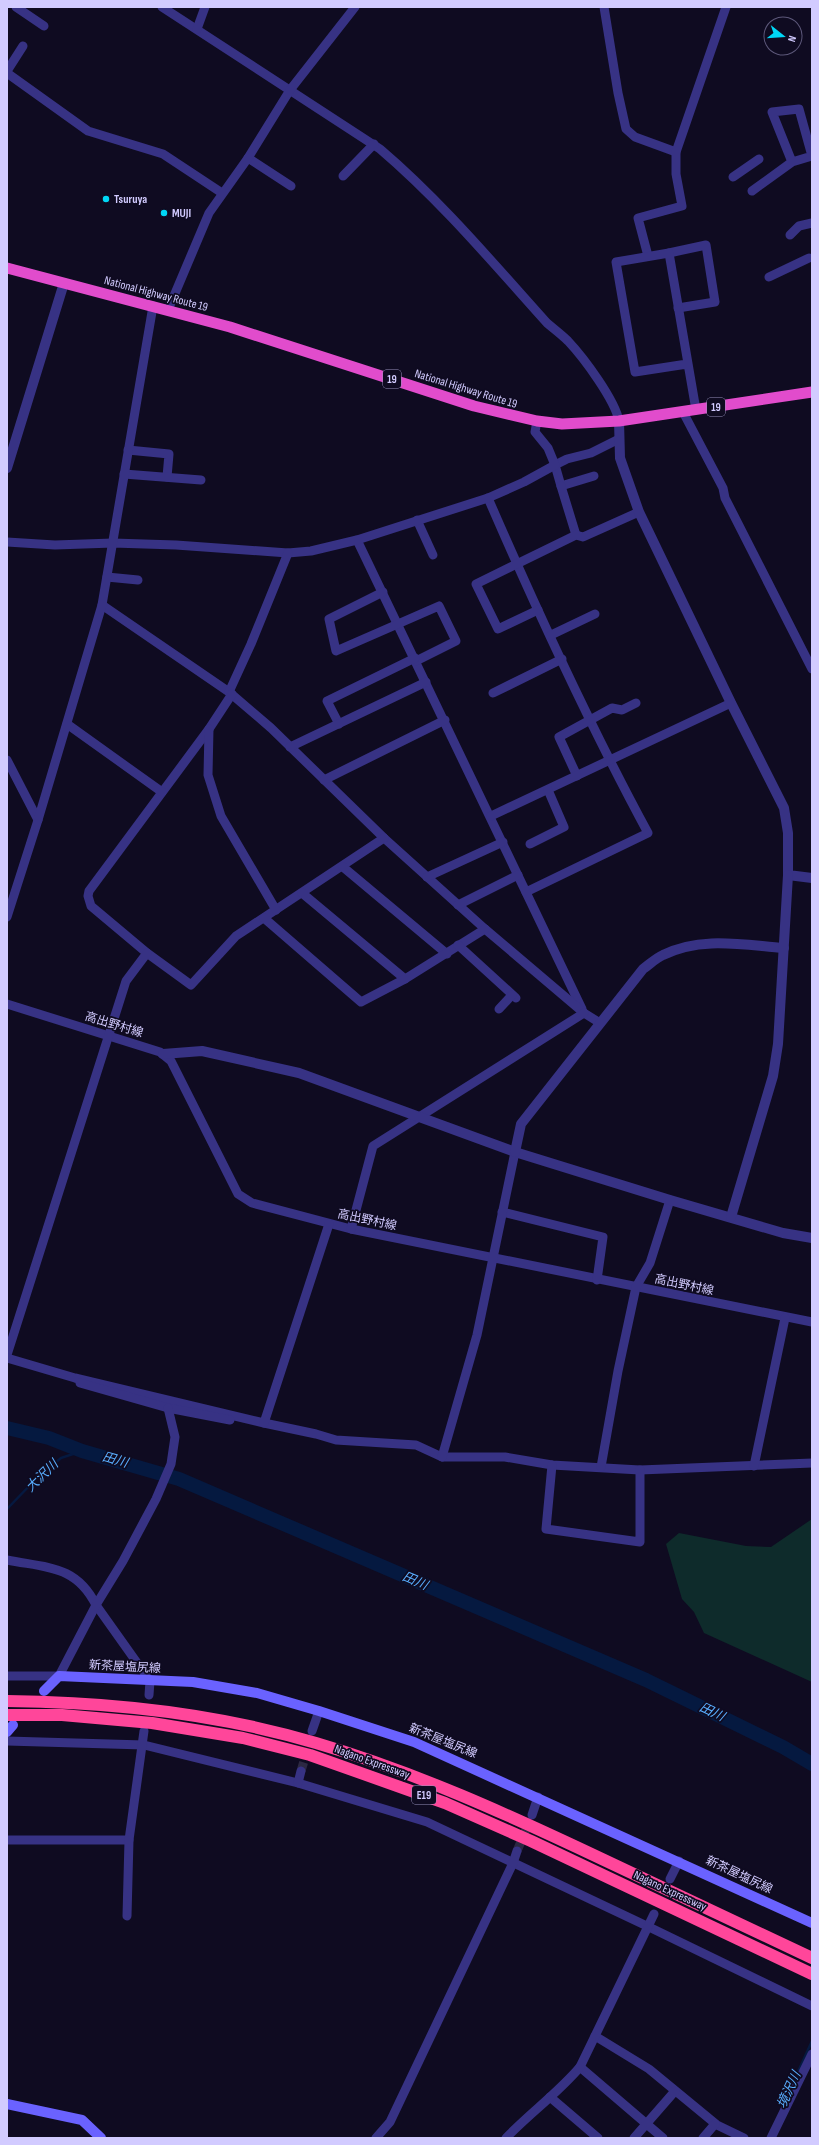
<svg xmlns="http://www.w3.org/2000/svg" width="819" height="2145" viewBox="0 0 819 2145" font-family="'Sofia Sans Condensed','Noto Sans JP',sans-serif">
<rect width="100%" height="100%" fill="#0f0b21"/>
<path fill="#0e2b2b" d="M812 1519V1682L704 1633 694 1612 682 1599 666 1544 679 1533 746 1546 771 1547Z"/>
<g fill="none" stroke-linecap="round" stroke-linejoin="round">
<g stroke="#051940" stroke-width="2.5">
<path d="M7 1509 34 1481 61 1458 82 1451"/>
<path d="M785 2100 812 2041"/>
</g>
<path stroke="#051940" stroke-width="14" d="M7 1428 49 1438 82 1451 179 1479 646 1680 783 1747 812 1764"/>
<g stroke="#2c2842" stroke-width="9" stroke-dasharray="9 4.5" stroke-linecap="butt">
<path d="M301 1771 308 1748"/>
<path d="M517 1851 530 1820"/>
</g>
<g stroke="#373284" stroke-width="9">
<path d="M16 7 44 26"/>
<path d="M162 7 380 149C441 201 493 263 547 323 554 329 562 335 568 341 584 358 615 400 619 421"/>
<path d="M604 7 618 93 626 129 635 137 676 152"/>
<path d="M197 29 205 7"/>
<path d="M7 71 23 46"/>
<path d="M7 73 88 131 163 154 222 193"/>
<path d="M248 158 291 186"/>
<path d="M343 176 374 144"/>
<path d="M733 177 759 159"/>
<path d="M752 191 792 162 812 156 799 109 772 112 792 162"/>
<path d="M790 235 799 226 812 223"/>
<path d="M669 253 706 245 715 302 678 308"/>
<path d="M648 256 638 218 682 206 676 174V152L726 7"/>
<path d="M769 277 809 258"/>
<path d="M168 310 209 213 248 158 290 90 355 7"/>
<path d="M687 364 635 372 616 262 669 253 696 410"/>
<path d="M683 412 723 488 725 498 812 669"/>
<path d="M128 450 169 454 167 477"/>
<path d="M124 474 201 480"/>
<path d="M594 476 561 486 555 465 567 459 591 453 619 439"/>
<path d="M561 486 576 535"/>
<path d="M488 498C537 611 589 724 648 833L526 892"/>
<path d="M417 520 433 555"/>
<path d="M357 540 582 1009"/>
<path d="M7 542 55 545 113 543 176 545 288 553 311 551 357 540 488 498 524 482 555 465 548 448 535 432 537 421"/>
<path d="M107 577 138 580"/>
<path d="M383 592 329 619 336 651 439 606 456 641 416 661"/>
<path d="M102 605 229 692 271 728 384 838 485 929 584 1013 600 1023"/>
<path d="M538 610 498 629 476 584 576 535 583 537 639 512"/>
<path d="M551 635 595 614"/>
<path d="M229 692 251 644 288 553"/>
<path d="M493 693 562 659"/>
<path d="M232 694 209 729 89 891 88 896 91 906 147 953 191 985 236 936 384 838"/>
<path d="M67 724 162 792"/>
<path d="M339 724 327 701 415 658"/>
<path d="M209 729 208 775 221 816 276 910"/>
<path d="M290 747 426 682"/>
<path d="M7 760 38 820"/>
<path d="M577 776 559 737 612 708 622 710 636 703"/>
<path d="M324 780 445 720"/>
<path d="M491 816 731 703"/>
<path d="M530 844 564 827 548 790"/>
<path d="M343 867 447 954"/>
<path d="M427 877 503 842"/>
<path d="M302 893 405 979"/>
<path d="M458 905 518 875"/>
<path d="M7 917 38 820 102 605 153 306"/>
<path d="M264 918 361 1002 405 979 485 929"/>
<path d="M458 945 516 998"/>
<path d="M7 1004 160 1052 171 1061 238 1194 252 1203 351 1229 812 1322"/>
<path d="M499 1009 512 995"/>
<path d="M502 1212 603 1237 597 1280"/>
<path d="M351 1229 373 1146 584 1013"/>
<path d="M7 1355 126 981 147 953"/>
<path d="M7 1358 75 1378 264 1423 316 1434 336 1440 416 1445 442 1457H505L552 1465 640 1470 812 1463"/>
<path d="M80 1383 168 1408 230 1420"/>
<path d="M264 1423 329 1224"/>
<path d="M442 1457 477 1335 515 1152"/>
<path d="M552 1465 546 1529 640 1542V1470"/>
<path d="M754 1466 785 1318"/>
<path d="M601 1467 618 1371 636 1287 650 1263 670 1200"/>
<path d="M7 1560C47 1568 76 1565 96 1605L150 1681 149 1695"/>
<path d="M7 1676H59L96 1605 123 1561 156 1499 171 1464 175 1437 168 1408"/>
<path d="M312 1731 319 1711"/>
<path d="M7 1741 144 1745 298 1783 427 1822 649 1927 812 2006"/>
<path d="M298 1783 301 1771"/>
<path d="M532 1815 538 1797"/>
<path d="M7 1840H129"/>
<path d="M670 1879 679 1861"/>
<path d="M127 1916 129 1840 144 1731"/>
<path d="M595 2036 649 2069 717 2125 744 2138"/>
<path d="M580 2067 663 2138"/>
<path d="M550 2097 598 2138"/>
<path d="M376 2138 390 2122 513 1863 517 1851"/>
<path d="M506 2138C530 2113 558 2093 580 2067L654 1914"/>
<path d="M634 2138 675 2091"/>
<path d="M703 2138 715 2124"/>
<path d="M771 2138 812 2054"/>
</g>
<g stroke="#373284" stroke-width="10">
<path d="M619 421 620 458 639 512 731 703 784 808 788 833V875L812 878"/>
<path d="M7 468 64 283"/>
<path d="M163 1054 202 1051 299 1073 515 1152 670 1200 783 1233 812 1238"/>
<path d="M515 1152 521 1124 643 969C650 964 656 958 663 955 701 936 743 945 784 948"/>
<path d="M731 1217 773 1076 778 1044 788 875"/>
</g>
<g stroke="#6a62ff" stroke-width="10">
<path d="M44 1691 59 1676 193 1682 257 1693 319 1711 414 1742 812 1923"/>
<path d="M7 1732 13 1725"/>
<path d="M7 2104 82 2120 101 2138"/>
</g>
<path stroke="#e14ccc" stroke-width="11" d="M7 268 230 327 474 406 537 421 562 424 619 421 812 392"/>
<g stroke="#ff469a" stroke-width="12">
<path d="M7 1701C112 1702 215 1713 316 1743 415 1772 509 1815 602 1859 672 1892 742 1925 812 1958"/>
<path d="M7 1715H62L152 1723 243 1738 310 1755 445 1803 531 1841 812 1974"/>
</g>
</g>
<g fill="#00d7f6" stroke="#0f0b21" stroke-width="1.5">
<circle cx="106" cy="199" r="4"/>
<circle cx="164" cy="213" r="4"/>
</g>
<g text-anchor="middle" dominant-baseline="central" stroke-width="3.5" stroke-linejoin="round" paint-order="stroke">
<g fill="#0f0b21" stroke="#9891bc" stroke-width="1">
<rect x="383" y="370" width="18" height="18" rx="3"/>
<rect x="707" y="398" width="18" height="18" rx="3"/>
<rect x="412" y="1786" width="24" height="18" rx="3"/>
</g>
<g font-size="11" font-weight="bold" fill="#d2cbff">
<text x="392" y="379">19</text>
<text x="716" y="407">19</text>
<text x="424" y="1795">E19</text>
</g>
<g font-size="12" font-weight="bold" fill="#d2cbff" stroke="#0f0b21" text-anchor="start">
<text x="114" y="199">Tsuruya</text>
<text x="172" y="213">MUJI</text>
</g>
<g font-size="12" fill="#d2cbff" stroke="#0f0b21">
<text transform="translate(156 294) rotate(15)">National Highway Route 19</text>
<text transform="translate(466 389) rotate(17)">National Highway Route 19</text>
<text transform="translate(114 1025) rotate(17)">高出野村線</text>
<text transform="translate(367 1220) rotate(12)">高出野村線</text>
<text transform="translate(684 1285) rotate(12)">高出野村線</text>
<text transform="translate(125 1667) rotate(3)">新茶屋塩尻線</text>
<text transform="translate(443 1741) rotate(22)">新茶屋塩尻線</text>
<text transform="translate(372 1762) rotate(20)">Nagano Expressway</text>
<text transform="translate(739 1875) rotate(25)">新茶屋塩尻線</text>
<text transform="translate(670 1891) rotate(25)">Nagano Expressway</text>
</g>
<g font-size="13" font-style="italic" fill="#59aeff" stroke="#0f0b21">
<text transform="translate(115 1460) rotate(16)">田川</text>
<text transform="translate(42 1476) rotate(-44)">大沢川</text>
<text transform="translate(415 1581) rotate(23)">田川</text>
<text transform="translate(712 1712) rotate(26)">田川</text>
<text transform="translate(789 2090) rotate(-65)">境沢川</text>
</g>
</g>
<rect width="819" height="2145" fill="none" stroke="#d2cbff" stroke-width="16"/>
<g transform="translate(783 36) rotate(107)"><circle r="19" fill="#0f0b21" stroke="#5d587a"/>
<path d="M0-3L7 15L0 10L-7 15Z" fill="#00d7f6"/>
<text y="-6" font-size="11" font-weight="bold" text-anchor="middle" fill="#d2cbff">N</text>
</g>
</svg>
